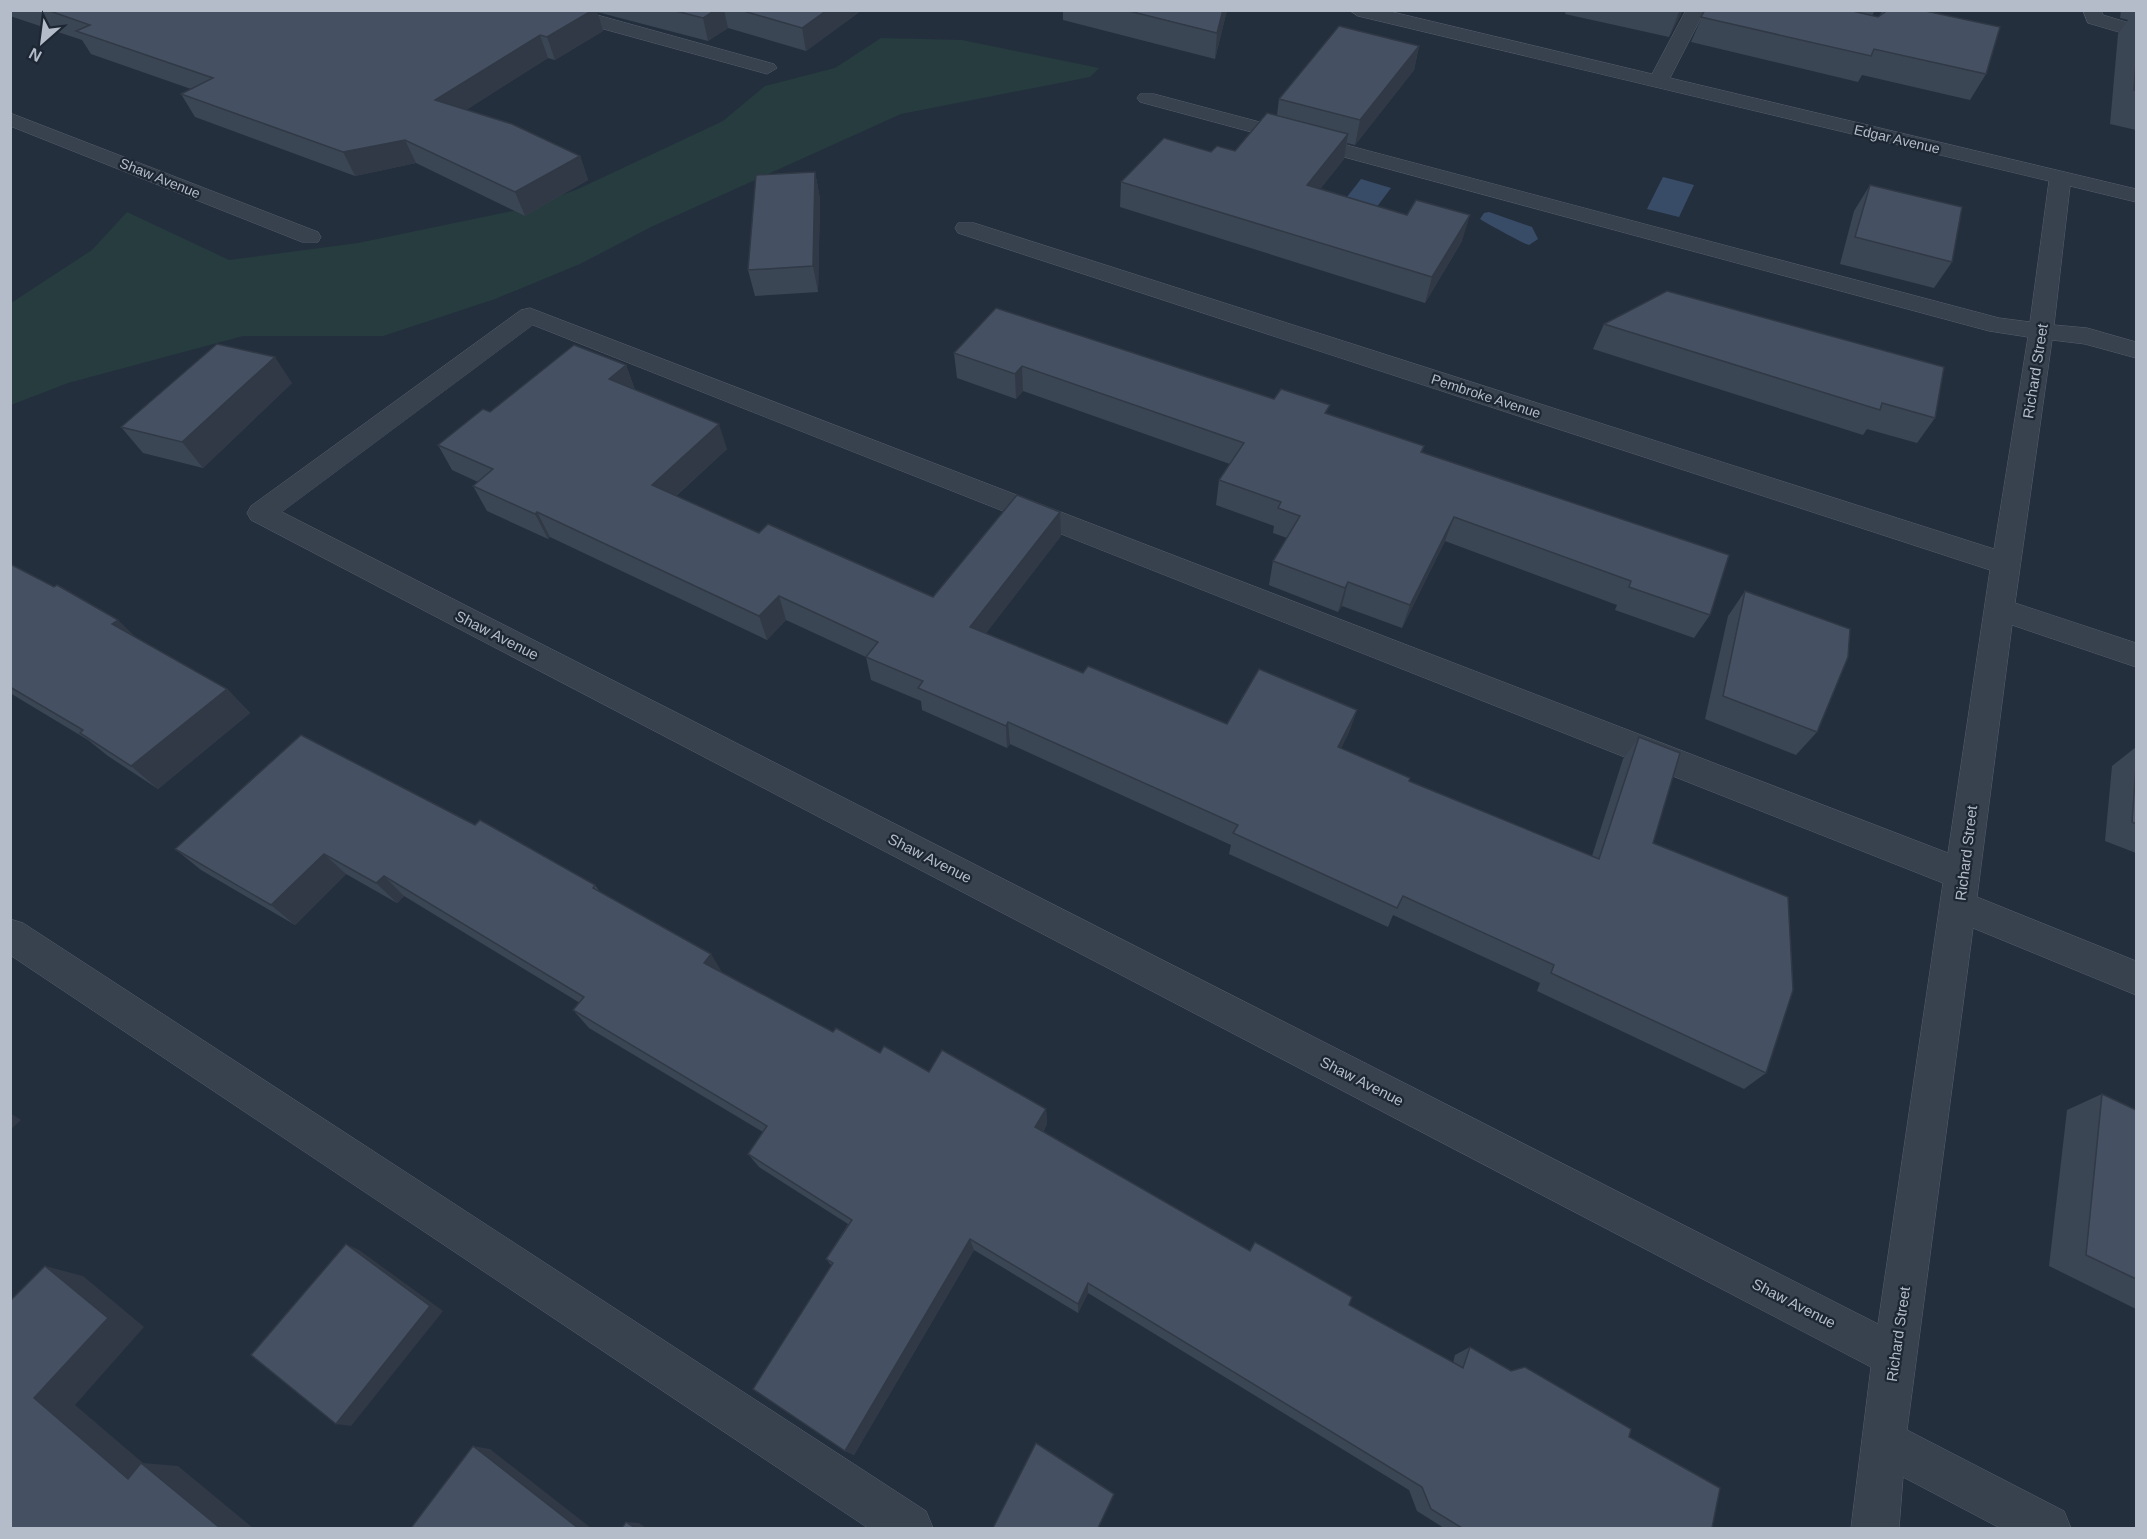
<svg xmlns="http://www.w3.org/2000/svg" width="2147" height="1539" viewBox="0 0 2147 1539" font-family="Helvetica,sans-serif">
<rect width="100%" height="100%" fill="#242f3e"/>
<path fill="#263c3f" d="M881 38 962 40 1099 68 1090 77 901 114 651 227 580 264 495 299 383 336H243L68 383 11 405V303L92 250 127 212 229 260 358 243 527 208 578 189 723 121 765 86 835 68Z"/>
<g fill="#394c67">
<path d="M1663 177 1694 185 1679 217 1647 209Z"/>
<path d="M1361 179 1391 188 1367 220 1336 211Z"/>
<path d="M1489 212 1532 227 1538 239 1529 245C1524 244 1486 223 1480 219L1484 213Z"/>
</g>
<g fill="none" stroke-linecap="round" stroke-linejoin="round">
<g stroke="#565f6c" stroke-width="1">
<g id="minor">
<path d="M547 10H579L774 64 777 68 767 74 760 72 549 14Z"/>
<path d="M1349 10H1384L1652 74 1686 10H1705L1670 78 2136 189V202L2070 186 2054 325 2087 328 2136 342V358L2085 344 2052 340 2015 603 2136 643V667L2012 625 1977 897 2136 961V995L1973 928 1907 1430 2064 1511 2071 1528H2000L1903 1477 1899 1528H1851L1871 1367 251 520 247 513 251 506 521 310 530 308 1948 853 1990 570 958 233 955 228 958 223H974L1994 549 2028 337 1989 331 1140 102 1137 98 1140 94H1154L1999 318 2030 322 2049 181 1358 16ZM533 325 1943 883 1878 1324 282 512Z"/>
<path d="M2083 10H2101L2103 15 2136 25V37L2088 23Z"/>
<path d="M10 113 318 232 321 237 318 242H302L10 126Z"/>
<path d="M10 919 23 923 926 1511 933 1528H868L10 955Z"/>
</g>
</g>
<use href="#minor" fill="#38414e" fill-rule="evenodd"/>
</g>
<g fill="#3b4654">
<path d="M10 10H862L806 51 728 28 708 41 597 12 603 31 555 60 548 58 466 110 580 156 588 180 525 216 416 163 355 176 195 117 181 94 191 89 91 54 82 40 10 16Z"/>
<path d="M1063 10H1227L1215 59 1063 20Z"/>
<path d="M1566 10H1683L1669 37 1565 14Z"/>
<path d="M1705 10H1875L1872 16 1878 17 1880 15 1883 10H1921L1986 74 1970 100 1862 75 1858 82 1691 42Z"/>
<path d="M2121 10H2136V130L2110 124 2118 34 2128 20 2120 18Z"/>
<path d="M1419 46 1414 70 1355 145 1347 143 1344 159 1320 189 1462 241 1425 303 1120 207 1121 182 1211 152 1235 151 1277 115 1279 99Z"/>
<path d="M815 172 820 199 818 292 755 296 748 270Z"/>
<path d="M1870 185 1952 262 1934 288 1840 264 1854 211Z"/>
<path d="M1604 324 1935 418 1917 443 1867 429 1863 435 1593 349Z"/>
<path d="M954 353 1274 399 1328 414 1424 446 1422 452 1710 615 1694 638 1615 610 1617 605 1445 541 1402 628 1342 606 1338 612 1269 585 1273 561 1287 538 1273 533 1274 526 1216 505 1219 480 1230 464 1023 391 1016 399 957 378Z"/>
<path d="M626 365 635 390 727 449 676 496 759 533 933 597 1061 536 986 633 1083 673 1227 724 1357 710 1349 732 1341 748 1409 782 1592 856 1623 759 1639 737 1653 843 1766 1073 1744 1089 1537 991 1540 983 1393 915 1388 927 1229 854 1231 845 1010 744 1007 748 922 710 921 701 871 680 866 657 786 620 767 640 550 537 548 539 487 511 473 486 478 482 452 470 438 445 490 412Z"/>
<path d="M292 383 203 468 143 453 121 427Z"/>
<path d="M10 564 137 638 227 689 250 713 158 789 108 756 88 740 10 693Z"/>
<path d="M1745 591 1817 732 1796 755 1705 719 1728 616Z"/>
<path d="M2136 747V853L2105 841 2112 766Z"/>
<path d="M475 825 595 885 600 892 722 972 833 1032 880 1053 929 1072 1046 1109 1047 1124 1043 1132 1249 1251 1255 1242 1349 1305 1453 1363 1455 1355 1470 1347 1629 1437 1712 1528H1444L1417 1511 1409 1490 1088 1293 1078 1313 974 1250 854 1455 845 1451 831 1265 826 1259 848 1224 759 1167 748 1154 763 1132 589 1028 573 1010 580 1003 404 896 397 903 346 874 295 925 201 870 175 849Z"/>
<path d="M2102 1094 2136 1110V1309L2049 1266 2067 1110Z"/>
</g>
<g fill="#303945">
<path d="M593 10H597L603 31 555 60 547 37Z"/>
<path d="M715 10H724L728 28 708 41 703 18Z"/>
<path d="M827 10H862L806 51 802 28Z"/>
<path d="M1223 10H1227L1215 59 1217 33Z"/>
<path d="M1680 10H1683L1669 37 1679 12Z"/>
<path d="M540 35 548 58 445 123 435 100Z"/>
<path d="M1419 46 1414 70 1355 145 1360 120Z"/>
<path d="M1348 134 1344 159 1303 210 1307 185Z"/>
<path d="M405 140 416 163 355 176 343 152Z"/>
<path d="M580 156 588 180 525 216 515 192Z"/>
<path d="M815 172 820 199 818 292 813 266Z"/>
<path d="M1470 215 1462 241 1425 303 1432 277Z"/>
<path d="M275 357 292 383 203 468 182 442Z"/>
<path d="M626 365 635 391 609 379Z"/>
<path d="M1022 366 1023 391 1016 399 1015 374Z"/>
<path d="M719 424 727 449 661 509 652 485Z"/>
<path d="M537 512 550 537 548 539 535 514Z"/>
<path d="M1060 512 1061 536 973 650 970 627Z"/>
<path d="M1454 517 1445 541 1402 628 1410 605Z"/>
<path d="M1348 582 1342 606 1338 612 1345 588Z"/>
<path d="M779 596 786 620 767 640 759 616Z"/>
<path d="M118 620 143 644 112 624Z"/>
<path d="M227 689 250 713 158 789 131 766Z"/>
<path d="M1357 710 1349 732 1331 769 1338 747Z"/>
<path d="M1008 722 1010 744 1007 748 1006 726Z"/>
<path d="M324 854 346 874 295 925 271 905Z"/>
<path d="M384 876 404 896 397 903 376 883Z"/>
<path d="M711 954 722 972 704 963Z"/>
<path d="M1046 1109 1047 1124 1037 1142 1035 1127Z"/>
<path d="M10 1113 21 1120 10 1130Z"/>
<path d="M970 1239 974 1250 854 1455 845 1451Z"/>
<path d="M346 1244 359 1250 443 1311 351 1426 336 1424Z"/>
<path d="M45 1266 83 1276 144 1327 75 1405 143 1463 178 1466 253 1528H220L128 1479 34 1398Z"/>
<path d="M1088 1283V1293L1078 1313V1304Z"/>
<path d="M473 1446 490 1449 591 1528H578Z"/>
<path d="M626 1522 639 1523 646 1528H635Z"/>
</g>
<g fill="#455162" stroke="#303945" stroke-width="1.5">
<path d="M47 10H593L547 37 540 35 435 100 512 124 580 156 515 192 405 140 343 152 181 94 213 78 76 31 90 25Z"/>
<path d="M672 10H715L703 18Z"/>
<path d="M740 10H827L802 28Z"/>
<path d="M1125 10H1223L1217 33Z"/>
<path d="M1705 10H1848L1878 17 1888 10H1921L2000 27 1986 74 1874 49 1871 56 1701 17Z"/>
<path d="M1339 26 1419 46 1360 120 1279 99Z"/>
<path d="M2136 62V90H2134Z"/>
<path d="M1267 113 1348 134 1307 185 1407 215 1416 200 1470 215 1432 277 1121 182 1164 138 1211 152 1217 146 1235 151Z"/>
<path d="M815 172 813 266 748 270 756 175Z"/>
<path d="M1870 185 1962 207 1952 262 1855 237Z"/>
<path d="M1667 291 1944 367 1935 418 1882 403 1880 410 1604 324Z"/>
<path d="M996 308 1274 399 1281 389 1330 405 1325 413 1424 446 1421 452 1729 555 1710 615 1629 587 1631 581 1454 517 1410 605 1348 582 1345 588 1273 561 1300 516 1278 508 1281 502 1219 480 1244 443 1022 366 1015 374 954 353Z"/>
<path d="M217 344 275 357 182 442 121 427Z"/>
<path d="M574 345 626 365 609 379 719 424 652 485 759 533 768 524 933 597 1017 495 1060 512 970 627 1083 673 1088 666 1227 724 1259 669 1357 710 1338 747 1410 778 1409 781 1599 859 1639 737 1680 753 1653 843 1788 897 1793 990 1766 1073 1551 973 1554 965 1403 896 1397 908 1233 833 1238 825 1008 722 1006 726 918 688 923 681 866 657 878 642 779 596 759 616 537 512 535 514 473 486 493 469 438 445 483 409 490 412Z"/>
<path d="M10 564 54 587 57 585 118 620 112 624 227 689 131 766 80 733 83 730 10 687Z"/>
<path d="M1745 591 1850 629 1848 657 1817 732 1723 696Z"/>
<path d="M301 735 475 825 480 820 595 885 593 888 711 954 704 963 833 1032 836 1028 880 1053 884 1046 929 1072 942 1050 1046 1109 1035 1127 1250 1251 1255 1242 1352 1297 1349 1305 1463 1368 1470 1347 1511 1371 1525 1367 1631 1429 1629 1437 1720 1488 1712 1528H1462L1431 1509 1422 1487 1088 1283 1078 1304 970 1239 845 1451 753 1389 833 1263 826 1259 852 1220 748 1154 767 1126 573 1010 584 997 384 876 376 883 324 854 271 905 175 849Z"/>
<path d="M2136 767V824L2132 822Z"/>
<path d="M2102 1094 2136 1110V1279L2086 1255Z"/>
<path d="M346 1244 430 1306 336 1424 251 1355Z"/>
<path d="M45 1266 108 1318 34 1398 128 1479 141 1463 220 1528H10V1301Z"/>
<path d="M1036 1443 1114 1494 1098 1528H993Z"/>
<path d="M473 1446 578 1528H411Z"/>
<path d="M626 1522 635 1528H622Z"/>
</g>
<g text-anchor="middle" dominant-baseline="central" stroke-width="4.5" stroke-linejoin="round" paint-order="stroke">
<g font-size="14" fill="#b4bcc9" stroke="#1d2633">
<text transform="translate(1897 139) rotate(13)">Edgar Avenue</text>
<text transform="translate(160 178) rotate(22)">Shaw Avenue</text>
<text transform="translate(1486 396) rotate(18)">Pembroke Avenue</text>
</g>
<g font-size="15" fill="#b4bcc9" stroke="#1d2633">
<text transform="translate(2035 371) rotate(-81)">Richard Street</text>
<text transform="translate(497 635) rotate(27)">Shaw Avenue</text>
<text transform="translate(1966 853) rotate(-83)">Richard Street</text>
<text transform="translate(930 858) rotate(27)">Shaw Avenue</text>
<text transform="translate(1362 1081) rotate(27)">Shaw Avenue</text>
<text transform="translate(1794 1303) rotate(27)">Shaw Avenue</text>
<text transform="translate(1898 1334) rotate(-82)">Richard Street</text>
</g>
</g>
<rect width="2147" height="1539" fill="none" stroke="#b4bcc9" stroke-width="24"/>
<g transform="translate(42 42) rotate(208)" stroke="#1d2633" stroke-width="4.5" paint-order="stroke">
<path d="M0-4.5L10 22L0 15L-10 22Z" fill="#b4bcc9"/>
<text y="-9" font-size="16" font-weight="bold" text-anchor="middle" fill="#b4bcc9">N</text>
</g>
</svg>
